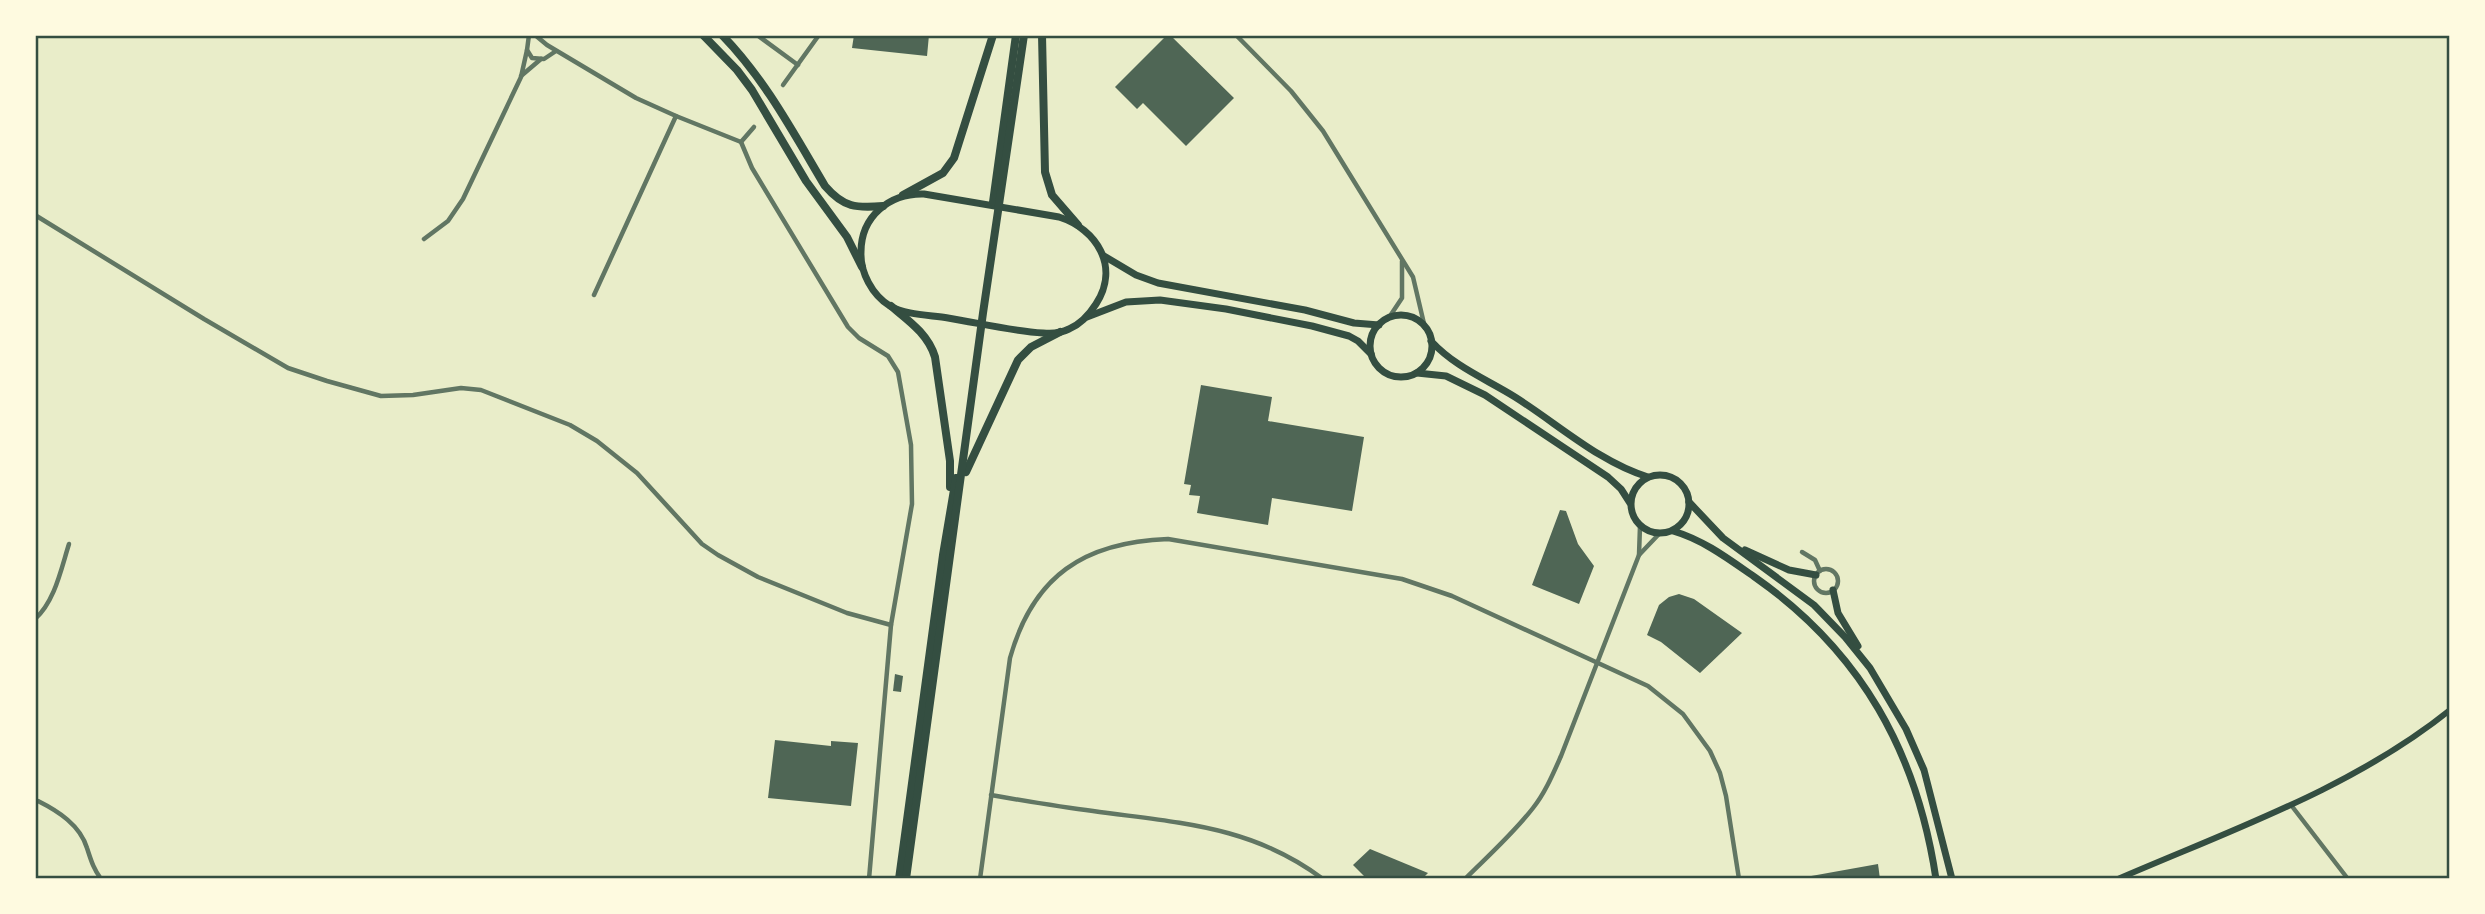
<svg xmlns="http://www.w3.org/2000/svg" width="2485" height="914" viewBox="0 0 2485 914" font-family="Helvetica,sans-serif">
<rect width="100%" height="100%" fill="#e9edc9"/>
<g fill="#4f6655">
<path d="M854 35H929L927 56 852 48Z"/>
<path d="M1167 35H1170L1234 98 1186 146 1143 103 1137 109 1115 87Z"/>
<path d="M1201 385 1272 397 1268 421 1364 437 1352 511 1272 498 1268 525 1197 513 1200 496 1189 495 1191 485 1184 484Z"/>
<path d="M1560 510 1566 511 1578 544 1594 566 1579 604 1532 585Z"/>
<path d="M1679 594 1694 599 1742 633 1700 673 1661 642 1647 635 1659 605 1669 597Z"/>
<path d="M895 674 903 676 901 692 893 691Z"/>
<path d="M775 740 831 746V741L858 743 851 806 768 798Z"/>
<path d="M1370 849 1428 873 1422 879H1367L1353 865Z"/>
<path d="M1878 864 1880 879H1800V878Z"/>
</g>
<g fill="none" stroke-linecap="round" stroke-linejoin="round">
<g stroke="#617663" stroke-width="4.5">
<path d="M529 35 527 50 532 58 544 59 556 51"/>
<path d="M535 35 547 45 636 98 676 116 741 142 752 168 848 327 859 338 888 356 898 372 911 445 912 504 891 625 869 879"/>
<path d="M757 35 798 65"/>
<path d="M1236 35 1291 91 1323 131 1347 170 1413 277 1425 328"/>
<path d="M521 76 541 59"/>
<path d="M783 85 819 35"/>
<path d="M741 142 754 127"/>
<path d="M35 215 204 319 288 368 327 381 381 396 413 395 461 388 481 390 570 425 597 441 637 473 702 544 718 555 758 577 847 613 891 625"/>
<path d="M424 239 448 221 463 199 521 77 527 50"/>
<path d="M594 295 676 116"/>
<path d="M1388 319 1402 298V261"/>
<path d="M1802 552 1815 560 1820 571"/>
<path d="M1639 555 1659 534"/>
<circle cx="1826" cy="581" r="12"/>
<path d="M35 619C55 601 61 569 69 544"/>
<path d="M991 795C1025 801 1059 807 1093 811 1178 823 1251 825 1323 879"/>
<path d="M38 801C58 811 80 825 87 848 91 860 93 868 101 879"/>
<path d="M2291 805 2348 879"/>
<path d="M980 879 1010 658C1033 576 1084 542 1168 539L1402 579 1452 596 1648 686 1683 714 1710 751 1720 773 1726 796 1739 879"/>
<path d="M1465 879C1488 856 1513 834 1533 808 1545 793 1553 774 1561 756L1639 555 1640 526"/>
</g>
<path stroke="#344e41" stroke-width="6" d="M2118 879C2231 830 2353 788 2450 710"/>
<g stroke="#344e41" stroke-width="7">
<path d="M924 194 1059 217C1097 229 1120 267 1096 304 1089 315 1081 324 1069 329 1061 333 1052 334 1043 333 1011 331 979 323 948 318 930 315 906 315 890 306 872 295 860 272 861 252 861 216 890 193 924 194Z"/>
<path d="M1104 256 1136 275 1158 283 1305 310 1354 323 1379 325"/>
<circle cx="1401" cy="346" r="31"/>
<path d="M1087 317 1126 302 1160 300 1226 309 1312 326 1349 336 1358 341 1371 354"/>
<path d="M1431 341C1455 367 1486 379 1515 397 1558 424 1599 462 1648 477"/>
<path d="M1417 373 1446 376 1485 395 1608 477 1621 489 1630 503"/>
<circle cx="1660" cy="504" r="29"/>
<path d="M1689 502 1723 538 1814 605 1845 637 1870 668 1906 729 1924 770 1952 879"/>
<path d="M1673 531C1704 540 1730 560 1756 578 1861 652 1917 752 1936 879"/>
<path d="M1745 550 1789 570 1816 575"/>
<path d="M1833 590 1838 613 1858 646"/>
</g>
<g stroke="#344e41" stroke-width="8">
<path d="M1042 35 1045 172 1052 195 1078 225"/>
<path d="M903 195 943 173 954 158 993 35"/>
<path d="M993 202 1016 35"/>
<path d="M891 306C909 321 928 334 935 357L950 461V487"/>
<path d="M966 472 1018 360 1031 347 1060 332"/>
<path d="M899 879 943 555 956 478"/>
<path d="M906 879 983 313 1024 35"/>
</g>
<g stroke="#344e41" stroke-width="8">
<path d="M703 35 737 70 752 90 806 181 847 237 862 267"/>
<path d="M722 35C765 79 794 134 825 186 844 208 856 208 883 206"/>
</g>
</g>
<rect width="2485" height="914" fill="none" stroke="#fefae0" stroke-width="74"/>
<rect x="37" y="37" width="2411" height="840" fill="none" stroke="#344e41" stroke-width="2.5"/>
</svg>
